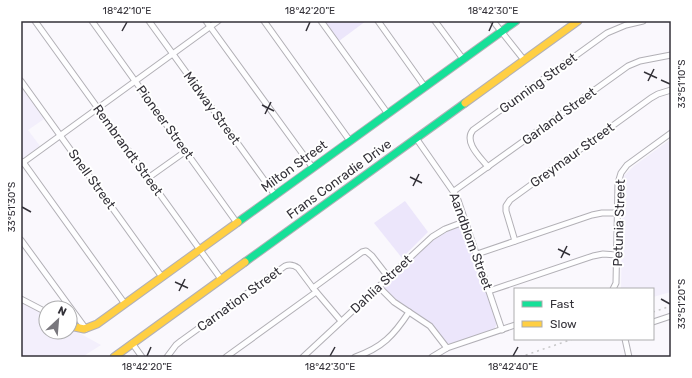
<svg xmlns="http://www.w3.org/2000/svg" width="692" height="378" viewBox="0 0 692 378" font-family="Rubik,sans-serif">
<rect width="100%" height="100%" fill="#faf8fd"/>
<g fill="#f3effc">
<path d="M21 87 44 119 28 130 40 146 21 160Z"/>
<path d="M671 139V292L653 297V289H621L623 177 634 166Z"/>
<path d="M21 301 46 315V332H70V328L101 345 82 357H21Z"/>
</g>
<g fill="#ece6fb">
<path d="M324 21H366L339 41Z"/>
<path d="M405 201 428 232 402 258 374 223Z"/>
<path d="M459 227H462L466 230 497 323 495 328 493 330 450 344C442 342 433 326 426 320 415 311 389 300 384 287L385 284C407 263 429 237 459 227Z"/>
</g>
<g fill="none" stroke-linecap="round" stroke-linejoin="round">
<g stroke="#b2b0b6" stroke-width="7">
<g id="street">
<path d="M35 21 221 279"/>
<path d="M92 21 237 223"/>
<path d="M149 21 275 195"/>
<path d="M206 21 313 168"/>
<path d="M264 21 350 141"/>
<path d="M321 21 388 114"/>
<path d="M378 21 425 87"/>
<path d="M435 21 463 59"/>
<path d="M493 21 524 60"/>
<path d="M21 81 162 277"/>
<path d="M416 138 457 197 502 330"/>
<path d="M23 162 125 304"/>
<path d="M21 164 218 21"/>
<path d="M488 167C481 158 463 142 473 130L607 33 626 25 643 21"/>
<path d="M148 178 186 151"/>
<path d="M454 191 628 66 640 61 671 55"/>
<path d="M21 240 86 329"/>
<path d="M515 241 506 211V206L510 200 651 98 658 94 671 90"/>
<path d="M477 254 592 215 602 213H617"/>
<path d="M379 287 394 302 430 326 447 348"/>
<path d="M313 288 362 252 366 251 372 256 389 278"/>
<path d="M613 289 616 283 618 183 621 173 627 165 671 133"/>
<path d="M489 291 593 256 603 254 617 255"/>
<path d="M21 299 46 312"/>
<path d="M653 322 671 316"/>
<path d="M625 339 629 357"/>
<path d="M132 343 142 357"/>
<path d="M167 357 176 345 181 341 285 266C290 264 294 265 298 268L313 288 341 321"/>
<path d="M226 357 316 292"/>
<path d="M303 357 432 237 445 229 466 221"/>
<path d="M355 357C382 348 394 335 409 312"/>
<path d="M432 357 447 348 515 325"/>
</g>
</g>
<g stroke="#b2b0b6" stroke-width="9">
<g id="fast">
<path d="M238 222 516 21"/>
<path d="M245 262 465 103"/>
</g>
</g>
<g stroke="#b2b0b6" stroke-width="9">
<g id="slow">
<path d="M465 103 578 21"/>
<path d="M70 326 84 329 97 324 238 222"/>
<path d="M114 357 245 262"/>
</g>
</g>
<use href="#street" stroke="#fefeff" stroke-width="5"/>
<use href="#fast" stroke="#16e098" stroke-width="7"/>
<use href="#slow" stroke="#ffcf43" stroke-width="7"/>
<g stroke="#c7c7c8" stroke-width="1.5" stroke-dasharray="2 4" stroke-linecap="butt">
<path d="M653 312 671 306"/>
<path d="M520 357 573 339"/>
</g>
</g>
<path fill="none" stroke="#333138" stroke-width="1.5" d="M122 31 127 22M306 31 310 22M489 31 493 22M644 72 657 78M661 80 670 84M648 81 654 69M262 105 274 111M265 114 271 102M410 177 422 183M413 186 419 174M22 207 31 212M558 249 570 255M561 258 567 246M175 282 188 288M179 291 185 279M661 299 670 304M147 356 151 347M330 356 335 347M513 356 518 347"/>
<g text-anchor="middle" dominant-baseline="central" stroke-width="4" stroke-linejoin="round" paint-order="stroke">
<g font-size="13" fill="#333138" stroke="#fff">
<text transform="translate(538 83) rotate(-36)">Gunning Street</text>
<text transform="translate(212 108) rotate(54)">Midway Street</text>
<text transform="translate(559 116) rotate(-36)">Garland Street</text>
<text transform="translate(165 122) rotate(54)">Pioneer Street</text>
<text transform="translate(128 150) rotate(54)">Rembrandt Street</text>
<text transform="translate(572 155) rotate(-36)">Greymaur Street</text>
<text transform="translate(294 166) rotate(-36)">Milton Street</text>
<text transform="translate(92 179) rotate(54)">Snell Street</text>
<text transform="translate(339 179) rotate(-36)">Frans Conradie Drive</text>
<text transform="translate(619 223) rotate(-88)">Petunia Street</text>
<text transform="translate(471 241) rotate(70)">Aandblom Street</text>
<text transform="translate(381 284) rotate(-43)">Dahlia Street</text>
<text transform="translate(239 299) rotate(-36)">Carnation Street</text>
</g>
</g>
<rect width="692" height="378" fill="none" stroke="#ffffff" stroke-width="44"/>
<rect x="514" y="288" width="140" height="52" fill="#ffffff" stroke="#adadaf"/>
<rect x="522" y="301" width="20" height="6" fill="#16e098" stroke="#adadaf"/>
<text x="550" y="308" font-size="12" fill="#333138">Fast</text>
<rect x="522" y="321" width="20" height="6" fill="#ffcf43" stroke="#adadaf"/>
<text x="550" y="328" font-size="12" fill="#333138">Slow</text>
<g transform="translate(58 320) rotate(26)"><circle r="19" fill="#ffffff" stroke="#adadaf"/>
<path d="M0-3L7 15L0 10L-7 15Z" fill="#79777d"/>
<text y="-6" font-size="11" font-weight="bold" text-anchor="middle" fill="#333138">N</text>
</g>
<rect x="22" y="22" width="648" height="334" fill="none" stroke="#333138" stroke-width="1.5"/>
<g font-size="10" text-anchor="middle" fill="#333138">
<text x="127" y="14">18°42'10"E</text>
<text x="310" y="14">18°42'20"E</text>
<text x="493" y="14">18°42'30"E</text>
<text transform="translate(681 84) rotate(-90)" y="4">33°51'10"S</text>
<text transform="translate(11 207) rotate(-90)" y="4">33°51'30"S</text>
<text transform="translate(681 304) rotate(-90)" y="4">33°51'20"S</text>
<text x="147" y="370">18°42'20"E</text>
<text x="330" y="370">18°42'30"E</text>
<text x="513" y="370">18°42'40"E</text>
</g>
</svg>
